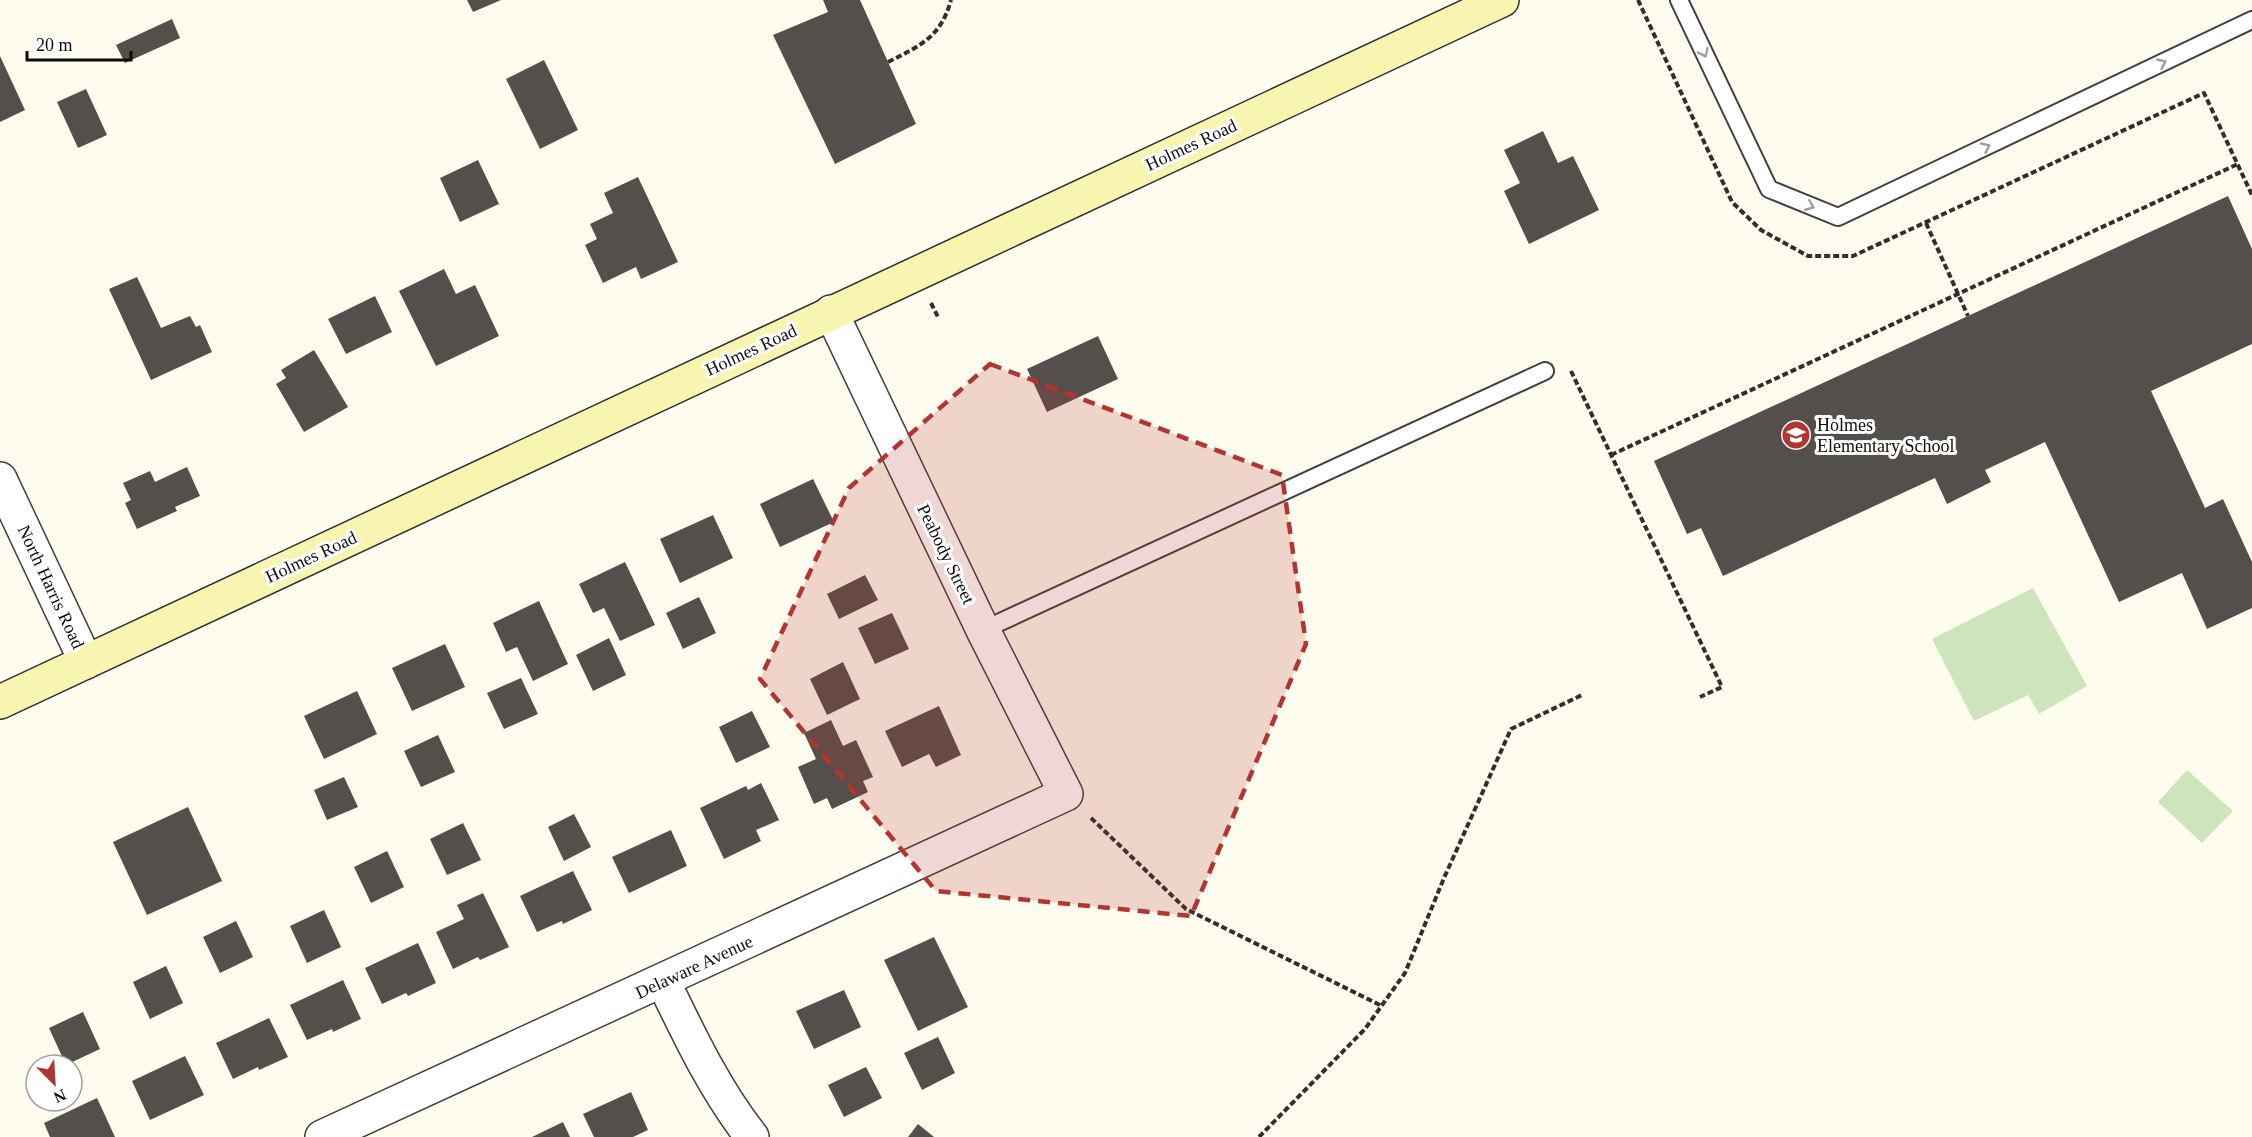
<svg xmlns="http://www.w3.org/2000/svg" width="2252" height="1137" viewBox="0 0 2252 1137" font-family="'Times New Roman',serif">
<rect width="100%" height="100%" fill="#fefcef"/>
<g fill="#cee5bb">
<path d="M2033 588 2087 686 2039 714 2028 695 1974 721 1932 639Z"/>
<path d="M2187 770 2233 811 2202 843 2158 802Z"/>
</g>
<g fill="#554f4b">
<path d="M467 0H501L473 12Z"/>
<path d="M823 0H860L916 124 835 164 773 35 828 12Z"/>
<path d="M172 19 180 38 125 63 116 45Z"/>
<path d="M0 56 25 110 0 122Z"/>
<path d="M544 60 578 130 540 149 506 79Z"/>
<path d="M86 89 107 135 78 148 57 102Z"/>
<path d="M1543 131 1558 163 1573 156 1599 210 1529 244 1504 191 1520 183 1504 150Z"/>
<path d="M478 160 499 204 460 222 440 178Z"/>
<path d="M638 177 678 262 641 279 636 267 603 283 585 245 597 239 590 224 613 213 604 193Z"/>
<path d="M2228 196 2252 249V344L2151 391 2205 508 2223 499 2252 562V608L2207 629 2182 573 2119 602 2045 442 1985 470 1991 482 1947 504 1935 478 1723 576 1701 528 1687 534 1654 461Z"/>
<path d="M444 269 456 294 475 285 499 336 436 366 399 291Z"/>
<path d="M137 277 161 328 190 316 196 327 200 325 212 352 151 380 109 289Z"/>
<path d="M375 296 392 332 346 354 328 319Z"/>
<path d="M1098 336 1118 379 1047 412 1027 369Z"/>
<path d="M314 350 348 407 304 432 276 384 286 378 281 370Z"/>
<path d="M187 467 200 496 175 507 177 511 137 529 125 503 131 500 123 483 150 471 155 482Z"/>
<path d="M813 479 834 522 780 547 760 504Z"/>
<path d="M713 515 733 558 680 583 660 539Z"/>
<path d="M625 562 655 625 620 641 604 608 593 613 579 584Z"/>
<path d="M865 575 878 600 839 619 827 594Z"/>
<path d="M699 597 716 633 683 649 666 613Z"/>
<path d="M539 601 568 664 533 681 517 647 506 652 493 623Z"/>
<path d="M892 613 909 649 875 664 858 628Z"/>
<path d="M609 638 626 675 593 691 576 655Z"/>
<path d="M445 644 465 687 412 711 392 668Z"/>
<path d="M843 662 860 699 827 715 810 679Z"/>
<path d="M521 678 538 714 504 729 487 693Z"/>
<path d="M357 691 377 734 324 759 304 716Z"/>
<path d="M939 706 961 755 936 767 929 754 902 767 885 731Z"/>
<path d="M752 711 770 747 736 763 719 727Z"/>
<path d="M831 720 843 746 856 740 873 777 863 781 868 792 832 809 827 798 814 804 798 767 816 759 804 733Z"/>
<path d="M438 735 455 772 421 787 404 751Z"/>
<path d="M344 777 358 807 327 820 314 790Z"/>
<path d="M761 783 779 820 756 830 761 841 724 859 700 808 746 786 748 790Z"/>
<path d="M188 807 222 881 147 915 113 842Z"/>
<path d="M574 814 591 847 564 861 548 827Z"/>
<path d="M463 823 481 860 447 875 430 839Z"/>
<path d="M671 830 687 866 629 893 612 857Z"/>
<path d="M387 851 404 887 371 903 354 867Z"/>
<path d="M573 871 592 910 563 924 562 921 537 932 520 896Z"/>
<path d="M483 893 509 947 480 960 478 957 453 969 436 932 464 919 457 905Z"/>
<path d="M324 910 341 947 307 963 290 926Z"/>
<path d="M236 921 253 957 220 973 203 937Z"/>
<path d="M934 937 968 1007 918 1031 884 960Z"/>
<path d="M418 943 436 983 408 996 406 993 382 1004 365 968Z"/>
<path d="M166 966 183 1003 150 1019 133 982Z"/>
<path d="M343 980 361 1019 333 1032 332 1029 307 1040 290 1005Z"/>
<path d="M844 990 861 1027 814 1049 796 1011Z"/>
<path d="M83 1012 100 1049 66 1065 49 1028Z"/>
<path d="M269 1018 288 1057 259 1070 258 1067 233 1079 216 1043Z"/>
<path d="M938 1037 955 1073 922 1090 904 1053Z"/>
<path d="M185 1056 204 1095 150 1120 132 1081Z"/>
<path d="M866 1067 882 1098 844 1117 828 1085Z"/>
<path d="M631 1092 648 1130 633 1137H594L583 1114Z"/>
<path d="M97 1098 115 1137H50L44 1123Z"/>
<path d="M563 1122 570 1137H532Z"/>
<path d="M918 1124 934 1137H908Z"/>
</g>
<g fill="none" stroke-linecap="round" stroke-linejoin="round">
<g stroke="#404040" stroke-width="20">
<g id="service">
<path d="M1679 0 1769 189 1838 217 2252 20"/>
<path d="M983 630 1545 371"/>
</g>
</g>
<g stroke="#404040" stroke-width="36">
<g id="minor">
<path d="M663 981C689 1035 715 1090 752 1137"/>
<path d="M322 1137 1066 794 983 630 831 312"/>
</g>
</g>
<g stroke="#404040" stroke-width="36">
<path id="tertiary" d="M0 479 86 662"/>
</g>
<g stroke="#2f2f2f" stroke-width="36">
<path id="secondary" d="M0 702 1502 0"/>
</g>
<g stroke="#2f2f2f" stroke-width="4" stroke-dasharray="6 3" stroke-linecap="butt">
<path d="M1638 0 1732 202 1761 230 1808 256H1853L2204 93 2252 195"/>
<path d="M888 62C920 46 941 37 951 0"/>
<path d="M1926 223 1968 316"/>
<path d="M931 303 939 319"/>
<path d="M1571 371 1722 687 1700 697"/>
<path d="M1611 455 2238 164"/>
<path d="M1091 818 1186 909 1382 1006"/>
<path d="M1259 1137 1365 1029 1405 973 1444 878 1511 729 1582 695"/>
</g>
<use href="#service" stroke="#fff" stroke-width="16"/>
<use href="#minor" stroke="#fff" stroke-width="33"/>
<use href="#tertiary" stroke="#fff" stroke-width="33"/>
<use href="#secondary" stroke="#f8f5b0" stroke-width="33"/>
</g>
<defs><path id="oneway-chevron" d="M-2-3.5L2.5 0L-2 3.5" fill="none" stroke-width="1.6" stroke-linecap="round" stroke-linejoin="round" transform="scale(1.5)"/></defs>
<g stroke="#9e9e9e">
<use href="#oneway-chevron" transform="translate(1704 53) rotate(65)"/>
<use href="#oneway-chevron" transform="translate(2162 63) rotate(-25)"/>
<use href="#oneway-chevron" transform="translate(1986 147) rotate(-25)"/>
<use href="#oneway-chevron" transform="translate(1810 206) rotate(22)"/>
</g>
<path fill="#b13632" fill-opacity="0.2" stroke="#b13632" stroke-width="4.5" stroke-dasharray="12 8" stroke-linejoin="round" d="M990 364 1282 475 1306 644 1191 916 936 891 760 679 849 488Z"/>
<defs>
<g id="school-disc" transform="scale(1.5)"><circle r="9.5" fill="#b13632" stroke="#fff"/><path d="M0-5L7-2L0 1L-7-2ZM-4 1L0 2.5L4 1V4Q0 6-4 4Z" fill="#fff"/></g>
</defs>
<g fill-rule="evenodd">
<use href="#school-disc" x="1796" y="435"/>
</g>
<g text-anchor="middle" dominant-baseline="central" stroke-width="6" stroke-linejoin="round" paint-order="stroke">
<g font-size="18" fill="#0d0d0d" stroke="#fff">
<text transform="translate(1191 145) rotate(-25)">Holmes Road</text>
<text transform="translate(751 350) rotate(-25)">Holmes Road</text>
<text transform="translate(946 554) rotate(64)">Peabody Street</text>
<text transform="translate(311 557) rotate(-25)">Holmes Road</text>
<text transform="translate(51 587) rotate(65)">North Harris Road</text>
<text transform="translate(694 967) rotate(-25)">Delaware Avenue</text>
</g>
<g font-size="18" fill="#0d0d0d" stroke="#fff" text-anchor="start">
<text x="1817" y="425">Holmes<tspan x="1817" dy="21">Elementary School</tspan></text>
</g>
</g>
<g transform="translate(54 1083) rotate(156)"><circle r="28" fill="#ffffff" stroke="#9e9e9e" stroke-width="1.5"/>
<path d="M0-4.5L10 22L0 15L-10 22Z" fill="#b13632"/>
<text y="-9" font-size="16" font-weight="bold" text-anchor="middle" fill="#0d0d0d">N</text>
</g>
<path d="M27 51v9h104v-9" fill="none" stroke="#0d0d0d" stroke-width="3"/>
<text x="36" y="51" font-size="18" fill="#0d0d0d" stroke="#ffffff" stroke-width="4.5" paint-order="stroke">20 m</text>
</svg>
